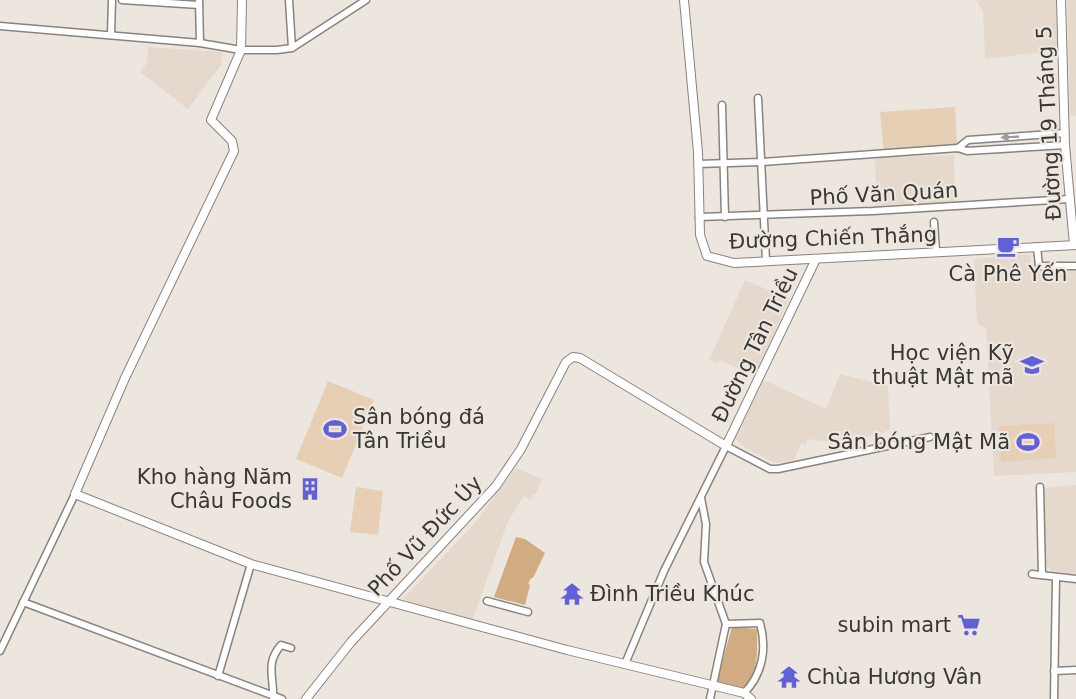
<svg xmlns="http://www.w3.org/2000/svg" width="1076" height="699" viewBox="0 0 1076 699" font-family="'DejaVu Sans',sans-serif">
<rect width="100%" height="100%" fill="#ede6df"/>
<g fill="#e4d9cc">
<path d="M976 0H1056L1058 50 985 59 983 11Z"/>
<path d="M1067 0H1076V116L1070 115Z"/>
<path d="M148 47 222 52 221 65 188 109 140 72 147 63Z"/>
<path d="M954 155 955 203 876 205 875 157Z"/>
<path d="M1031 254V269L1076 267V472L994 476 986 328 977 324 974 259Z"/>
<path d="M745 280 789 299 758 369 745 363 741 370 721 360 715 363 709 360Z"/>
<path d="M840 374 888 386 890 430 841 445 831 447 830 442 808 439 805 445 801 443 794 460 775 463 747 449 735 439 764 380 826 409Z"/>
<path d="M516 468 542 479 535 495 533 494 531 500 524 496 508 521 472 621 403 599 474 524Z"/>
<path d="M1076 485V574L1051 571 1046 564 1042 492 1046 488Z"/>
</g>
<g fill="#e6cfb5">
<path d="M955 107 957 147 884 153 880 112Z"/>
<path d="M328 381 374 400 342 478 296 459Z"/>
<path d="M1054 423 1056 458 1001 462 999 426Z"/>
<path d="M356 487 383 491 378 535 350 532Z"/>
</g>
<g fill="#d1ab81">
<path d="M516 537 525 539 545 553 533 578H531L528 584 530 585 525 605 494 597Z"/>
<path d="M732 627 757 629C757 652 759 674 744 693L716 684Z"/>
</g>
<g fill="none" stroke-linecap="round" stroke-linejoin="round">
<g stroke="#89837c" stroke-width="9">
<g id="minor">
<path d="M122 0 199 5"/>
<path d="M199 0 200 43"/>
<path d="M289 0 292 48"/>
<path d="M0 26 200 43 241 50H277L292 48 366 0"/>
<path d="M111 35 112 0"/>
<path d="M758 98 766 261"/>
<path d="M722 105 725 217"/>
<path d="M958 148 968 140 1065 133"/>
<path d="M698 164 761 162 958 148 967 151 1065 145"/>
<path d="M699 217 873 211 1069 199"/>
<path d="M934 222 936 251"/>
<path d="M1037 247 1039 266H1076"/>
<path d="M1040 487 1042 575"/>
<path d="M701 498 706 524 704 562 726 624 710 699"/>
<path d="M1032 574 1076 579"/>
<path d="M487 601 528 612"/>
<path d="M23 602 282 699"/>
<path d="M726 624 760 623C767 648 763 674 744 693"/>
<path d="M0 651 75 494"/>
<path d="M625 664 664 571 726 446 770 469H778L930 437"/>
<path d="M1054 671 1076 670"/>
<path d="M218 676 251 564"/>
<path d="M273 697C274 676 265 664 281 645L291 648"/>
<path d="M1054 699 1056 578"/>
</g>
</g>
<g stroke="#89837c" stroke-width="10">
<g id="tertiary">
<path d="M242 0 241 50 211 120 232 141 234 151 125 378 75 494 251 564 567 650 744 693 751 699"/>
<path d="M684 0 698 152 700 235 707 256 734 263 1076 245"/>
<path d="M1061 0 1065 145 1074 245"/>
<path d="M306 699 351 642 496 486 521 449 566 362 573 357 580 358 726 446 816 259"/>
</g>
</g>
<use href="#minor" stroke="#fff" stroke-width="6"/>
<use href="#tertiary" stroke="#fff" stroke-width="8"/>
</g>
<defs><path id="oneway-solid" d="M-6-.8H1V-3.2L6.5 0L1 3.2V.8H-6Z" transform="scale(1.5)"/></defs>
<use fill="#9c9a9a" href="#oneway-solid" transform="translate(1010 137) rotate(177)"/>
<defs>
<g id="cafe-bare" transform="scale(1.8)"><path d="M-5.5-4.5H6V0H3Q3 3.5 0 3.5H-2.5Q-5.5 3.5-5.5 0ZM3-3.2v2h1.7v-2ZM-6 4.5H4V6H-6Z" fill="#6160d9" stroke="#ede6df" stroke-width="2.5" paint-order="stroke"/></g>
<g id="university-bare" transform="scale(1.8)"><path d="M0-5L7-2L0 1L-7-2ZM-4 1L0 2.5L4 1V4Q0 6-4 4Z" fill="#6160d9" stroke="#ede6df" stroke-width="2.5" paint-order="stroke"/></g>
<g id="stadium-bare" transform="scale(1.8)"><path d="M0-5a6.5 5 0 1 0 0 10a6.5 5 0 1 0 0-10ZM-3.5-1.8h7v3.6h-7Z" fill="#6160d9" stroke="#ede6df" stroke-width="2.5" paint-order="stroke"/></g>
<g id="building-bare" transform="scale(1.8)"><path d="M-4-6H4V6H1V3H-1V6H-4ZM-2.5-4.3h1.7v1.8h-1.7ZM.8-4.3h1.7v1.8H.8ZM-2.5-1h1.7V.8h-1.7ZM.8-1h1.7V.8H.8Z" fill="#6160d9" stroke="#ede6df" stroke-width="2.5" paint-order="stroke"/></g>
<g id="temple-bare" transform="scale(1.8)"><path d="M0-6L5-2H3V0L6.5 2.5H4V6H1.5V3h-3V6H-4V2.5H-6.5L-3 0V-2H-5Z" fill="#6160d9" stroke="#ede6df" stroke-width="2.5" paint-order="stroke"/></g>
<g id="supermarket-bare" transform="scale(1.8)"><path d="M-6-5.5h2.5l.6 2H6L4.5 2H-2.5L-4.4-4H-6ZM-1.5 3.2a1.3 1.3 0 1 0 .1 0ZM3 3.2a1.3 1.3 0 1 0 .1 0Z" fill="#6160d9" stroke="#ede6df" stroke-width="2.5" paint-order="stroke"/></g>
</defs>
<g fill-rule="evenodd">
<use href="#cafe-bare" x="1008" y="246"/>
<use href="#university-bare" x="1032" y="365"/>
<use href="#stadium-bare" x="335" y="429"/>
<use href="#stadium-bare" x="1028" y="442"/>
<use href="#building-bare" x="310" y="489"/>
<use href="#temple-bare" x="572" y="594"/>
<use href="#supermarket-bare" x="969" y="625"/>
<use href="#temple-bare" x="789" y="677"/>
</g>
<g text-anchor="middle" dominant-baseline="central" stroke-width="4.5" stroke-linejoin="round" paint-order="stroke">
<g font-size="21" fill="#393634" stroke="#ede6df">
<text transform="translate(1049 123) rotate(-93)">Đường 19 Tháng 5</text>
<text transform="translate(884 194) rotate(-3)">Phố Văn Quán</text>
<text transform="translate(833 238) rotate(-2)">Đường Chiến Thắng</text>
<text transform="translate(755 345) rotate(-64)">Đường Tân Triều</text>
<text transform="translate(425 536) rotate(-47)">Phố Vũ Đức Úy</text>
</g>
<g font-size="21" fill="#393634" stroke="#ede6df" text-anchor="end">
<text x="1008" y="274" text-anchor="middle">Cà Phê Yến</text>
<text x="1014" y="353">Học viện Kỹ<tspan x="1014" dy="24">thuật Mật mã</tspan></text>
<text x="353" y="417" text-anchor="start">Sân bóng đá<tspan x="353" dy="24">Tân Triều</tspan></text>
<text x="1010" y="442">Sân bóng Mật Mã</text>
<text x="292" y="477">Kho hàng Năm<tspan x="292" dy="24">Châu Foods</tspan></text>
<text x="590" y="594" text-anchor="start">Đình Triều Khúc</text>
<text x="951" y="625">subin mart</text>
<text x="807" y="677" text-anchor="start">Chùa Hương Vân</text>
</g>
</g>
</svg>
